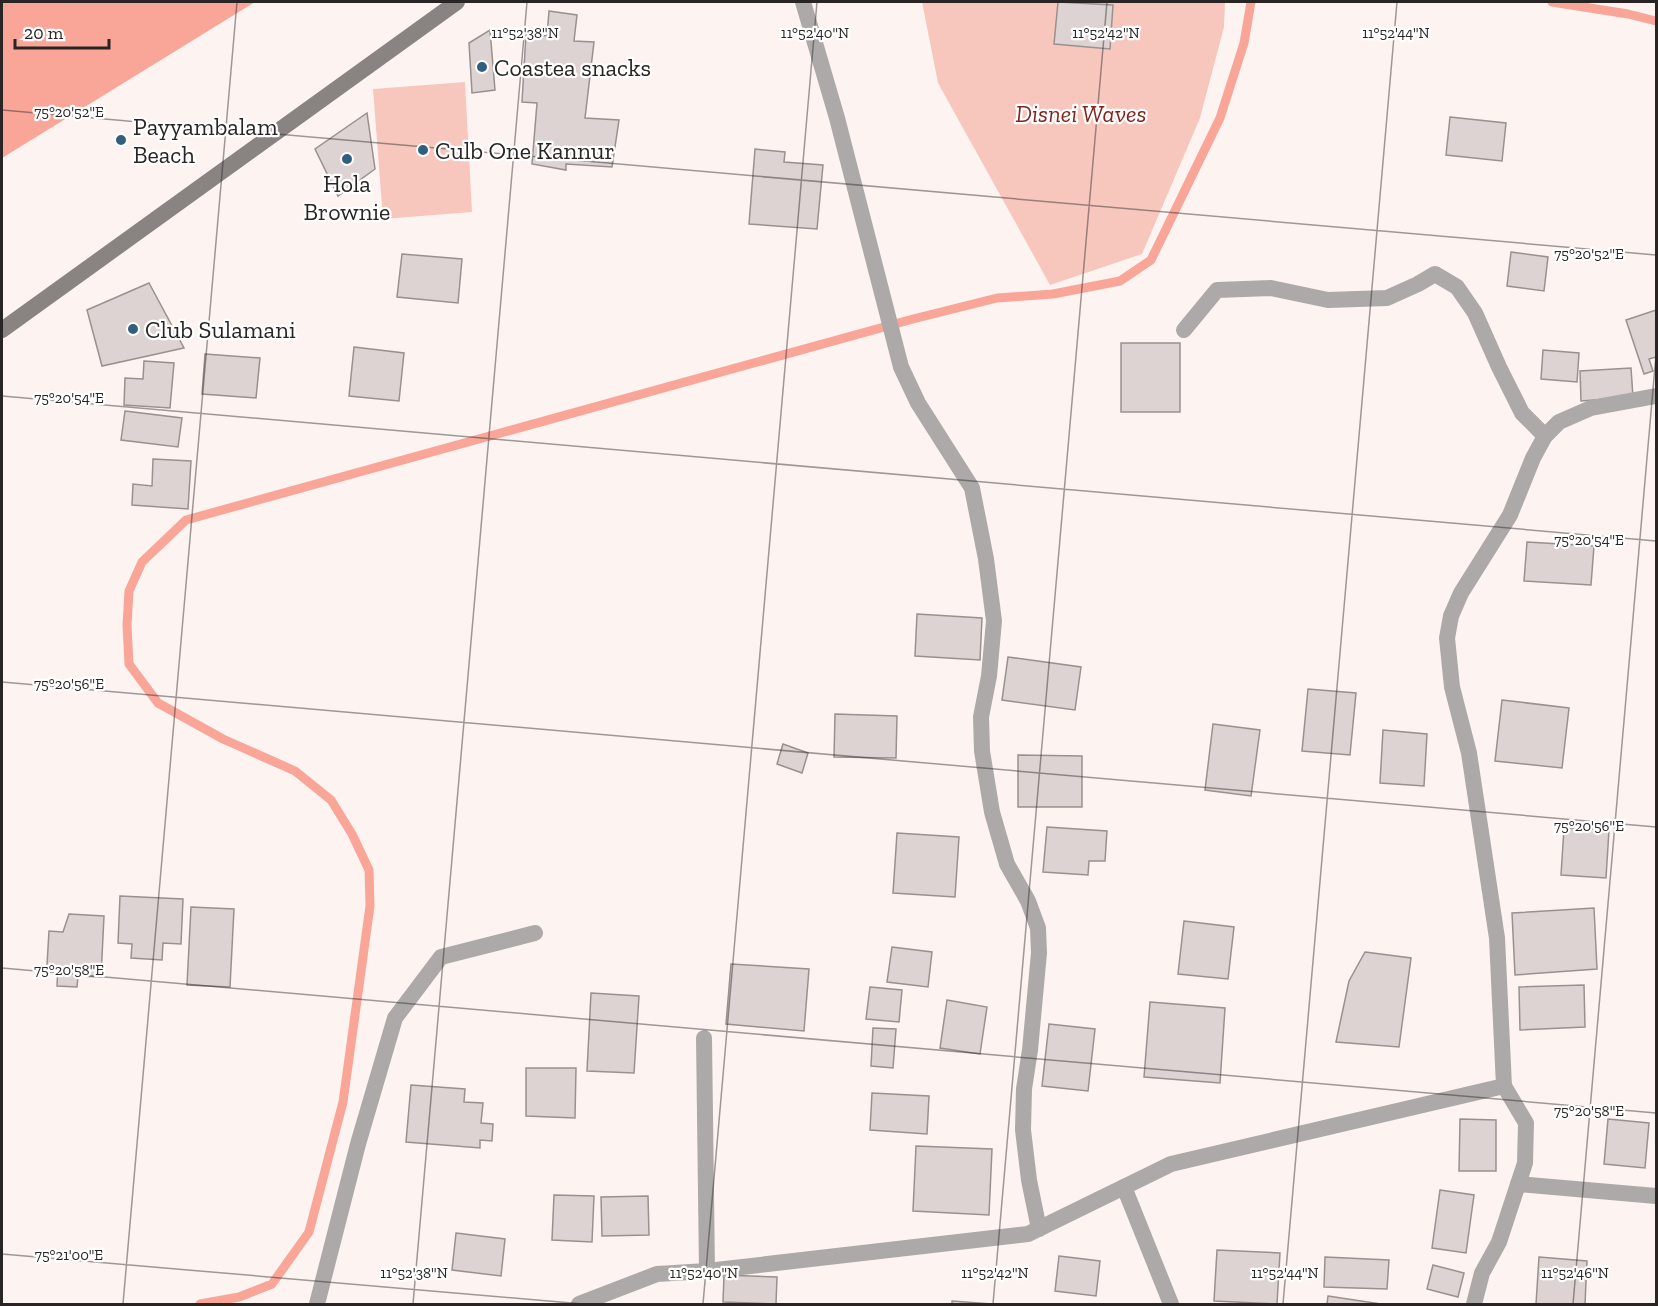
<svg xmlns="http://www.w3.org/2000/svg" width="1658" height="1306" viewBox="0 0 1658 1306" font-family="'Zilla Slab',serif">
<rect width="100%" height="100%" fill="#fdf4f2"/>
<g fill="#f7c7be">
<path d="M922 2H1225L1224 27 1200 118 1142 254 1050 285 938 83Z"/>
<path d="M465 82 472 212 383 219 373 89Z"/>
</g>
<path fill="#f9a699" d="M2 2H255L2 158Z"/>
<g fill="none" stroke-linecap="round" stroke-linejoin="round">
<g stroke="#f9a699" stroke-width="9">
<path d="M1552 2 1628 14 1656 21"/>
<path d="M200 1304 239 1297 272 1284 309 1232 343 1102 370 906 369 870 352 834 331 800 295 771 223 739 158 703 129 664 127 625 129 591 142 562 186 520 913 319 997 298 1053 294 1120 281 1151 260 1220 118 1244 43 1251 2"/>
</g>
</g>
<g fill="#ddd3d2" stroke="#99918f" stroke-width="1.5">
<path d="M1058 2 1113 5 1110 49 1054 44Z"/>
<path d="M549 11 577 15 574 41 594 42 585 118 619 120 612 167 566 164V170L532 164 537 103 522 102 526 34 547 36Z"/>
<path d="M490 30 495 90 472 93 469 43Z"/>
<path d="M367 113 375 169 338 196 315 149Z"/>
<path d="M1450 117 1506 123 1502 161 1446 155Z"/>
<path d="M755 149 785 152 784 162 823 165 817 229 749 224Z"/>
<path d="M1511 252 1548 257 1544 291 1507 286Z"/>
<path d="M402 254 462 259 458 303 397 297Z"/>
<path d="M149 283 184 348 102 366 87 310Z"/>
<path d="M1656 310V357L1649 359 1653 371 1644 374 1626 320Z"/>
<rect x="1121" y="343" width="59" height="69"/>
<path d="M354 347 404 353 399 401 349 396Z"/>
<path d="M1543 350 1579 353 1577 382 1541 379Z"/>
<path d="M205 354 260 358 256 398 202 394Z"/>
<path d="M144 361 174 363 170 408 124 405 125 378 143 379Z"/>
<path d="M1631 368 1633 397 1581 401 1580 371Z"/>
<path d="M125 411 182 418 178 447 121 440Z"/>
<path d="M153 459 191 461 188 509 132 505 133 484 152 486Z"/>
<path d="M1527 542 1594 546 1591 585 1524 581Z"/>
<path d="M917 614 982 618 980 660 915 656Z"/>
<path d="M1008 657 1081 667 1075 710 1002 700Z"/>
<path d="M1308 689 1356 693 1350 755 1302 751Z"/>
<path d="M1502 700 1569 708 1562 768 1495 761Z"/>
<path d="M835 714 897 716 896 758 834 757Z"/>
<path d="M1213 724 1260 730 1251 796 1205 790Z"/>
<path d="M1383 730 1427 734 1424 786 1380 783Z"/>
<path d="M783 744 808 753 802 773 777 764Z"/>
<path d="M1018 755 1082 756V807H1018Z"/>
<path d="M1047 827 1107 831 1105 861H1089L1088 875 1043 872Z"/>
<path d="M1564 828 1609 830 1606 878 1561 875Z"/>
<path d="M897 833 959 837 955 897 893 893Z"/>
<path d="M120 896 183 899 181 944 163 943 162 960 131 958 132 944 118 943Z"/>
<path d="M191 907 234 909 230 987 187 985Z"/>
<path d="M1594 908 1597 969 1515 975 1512 913Z"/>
<path d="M69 914 104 916 101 977 78 976 77 987 57 986 58 966 47 965 49 931 63 932Z"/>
<path d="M1184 921 1234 927 1228 979 1178 974Z"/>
<path d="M892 947 932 952 928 987 887 982Z"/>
<path d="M1365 952 1411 958 1399 1047 1336 1042 1349 981Z"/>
<path d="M731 964 809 969 804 1031 726 1024Z"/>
<path d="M1584 985 1585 1027 1520 1030 1519 987Z"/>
<path d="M870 987 902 990 899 1022 866 1019Z"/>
<path d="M591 993 639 996 634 1073 587 1071Z"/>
<path d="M947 1000 987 1007 980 1054 940 1048Z"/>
<path d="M1150 1002 1225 1008 1220 1083 1144 1077Z"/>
<path d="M1049 1024 1095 1029 1088 1091 1042 1086Z"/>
<path d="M873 1028 896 1029 893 1068 871 1066Z"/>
<path d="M526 1068H576L575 1118 526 1116Z"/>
<path d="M411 1085 465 1089 464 1102 483 1103 481 1123 493 1124 492 1141 480 1140V1148L406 1142Z"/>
<path d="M872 1093 929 1096 927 1134 870 1130Z"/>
<path d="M1460 1119 1496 1120V1171H1459Z"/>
<path d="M1608 1119 1649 1123 1645 1168 1604 1164Z"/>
<path d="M916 1146 992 1149 989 1215 913 1211Z"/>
<path d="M1440 1190 1474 1195 1466 1253 1432 1248Z"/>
<path d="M554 1195 594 1196 592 1242 552 1240Z"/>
<path d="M648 1196 649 1235 602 1236 601 1197Z"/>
<path d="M456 1233 505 1239 501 1276 452 1270Z"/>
<path d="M1217 1250 1280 1253 1277 1304 1214 1301Z"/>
<path d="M1059 1256 1100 1261 1096 1296 1055 1291Z"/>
<path d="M1325 1257 1389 1260 1387 1289 1324 1287Z"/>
<path d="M1539 1257 1587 1261 1585 1304H1536Z"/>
<path d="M1433 1265 1464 1273 1458 1297 1427 1289Z"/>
<path d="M724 1275 777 1277 776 1304 723 1302Z"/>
<path d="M1328 1296 1381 1304H1327Z"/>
<path d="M952 1301 992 1304H952Z"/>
</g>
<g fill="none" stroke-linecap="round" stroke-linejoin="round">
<g stroke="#ada9a8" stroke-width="16">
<path d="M803 2 837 118 901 367 918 403 972 488 986 559 994 621 989 676 981 717 982 751 992 812 1007 864 1028 901 1038 928 1039 953 1030 1050 1024 1089 1023 1130 1029 1180 1039 1229"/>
<path d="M1184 330 1217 290 1271 288 1328 300 1387 298 1418 284 1435 274 1457 287 1475 313 1499 367 1522 413 1545 436"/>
<path d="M704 1038 707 1271"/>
<path d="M1518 1184 1656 1196"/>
<path d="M1124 1187 1171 1304"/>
<path d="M317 1304 358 1144 395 1018 441 957 535 933"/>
<path d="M579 1304 657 1274 707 1271 1028 1234 1171 1164 1504 1086 1497 938 1469 753 1452 687 1447 638 1451 616 1461 593 1510 515 1533 458 1545 436 1559 422 1591 408 1656 396"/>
<path d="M1474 1304 1482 1273 1499 1242 1525 1163 1526 1123 1504 1086"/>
</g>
<path stroke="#898382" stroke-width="16" d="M2 330 457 2"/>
</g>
<path fill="none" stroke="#292525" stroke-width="1.5" stroke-opacity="0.45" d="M2 110 1656 255M2 396 1656 541M2 682 1656 827M2 968 1656 1113M2 1254 583 1304M123 1304 237 2M413 1304 527 2M703 1304 817 2M993 1304 1107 2M1283 1304 1397 2M1573 1304 1656 355"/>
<g fill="#31607f" stroke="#fff" stroke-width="2">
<circle cx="482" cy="67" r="6"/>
<circle cx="121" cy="140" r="6"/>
<circle cx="423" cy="150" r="6"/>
<circle cx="347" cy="159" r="6"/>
<circle cx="133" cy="329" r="6"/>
</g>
<g text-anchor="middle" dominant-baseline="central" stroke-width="4.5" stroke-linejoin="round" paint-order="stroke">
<g font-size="24" fill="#292525" stroke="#fff" text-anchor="start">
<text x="494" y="67">Coastea snacks</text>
<text x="133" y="126">Payyambalam<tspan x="133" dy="28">Beach</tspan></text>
<text x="435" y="150">Culb One Kannur</text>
<text x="347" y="183" text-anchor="middle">Hola<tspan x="347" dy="28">Brownie</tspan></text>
<text x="145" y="329">Club Sulamani</text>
</g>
<g font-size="24" font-style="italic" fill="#83251c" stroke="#fff">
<text x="1081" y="113">Disnei Waves</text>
</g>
</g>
<g font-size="15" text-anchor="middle" fill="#292525" stroke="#fff" stroke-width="4.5" stroke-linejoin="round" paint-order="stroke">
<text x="525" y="38">11°52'38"N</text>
<text x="815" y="38">11°52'40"N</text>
<text x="1106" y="38">11°52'42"N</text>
<text x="1396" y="38">11°52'44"N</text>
<text x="69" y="117">75°20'52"E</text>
<text x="1589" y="259">75°20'52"E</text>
<text x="69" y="403">75°20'54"E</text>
<text x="1589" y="545">75°20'54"E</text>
<text x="69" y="689">75°20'56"E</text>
<text x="1589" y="831">75°20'56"E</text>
<text x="69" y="975">75°20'58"E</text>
<text x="1589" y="1116">75°20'58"E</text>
<text x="69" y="1260">75°21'00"E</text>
<text x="414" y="1278">11°52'38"N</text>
<text x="704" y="1278">11°52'40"N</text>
<text x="995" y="1278">11°52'42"N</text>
<text x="1285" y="1278">11°52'44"N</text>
<text x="1575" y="1278">11°52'46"N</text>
</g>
<rect width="1658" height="1306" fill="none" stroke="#292525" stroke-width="6"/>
<path d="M15 39v9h94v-9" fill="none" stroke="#292525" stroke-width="3"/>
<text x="24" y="39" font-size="18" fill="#292525" stroke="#ffffff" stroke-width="4.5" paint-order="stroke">20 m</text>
</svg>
